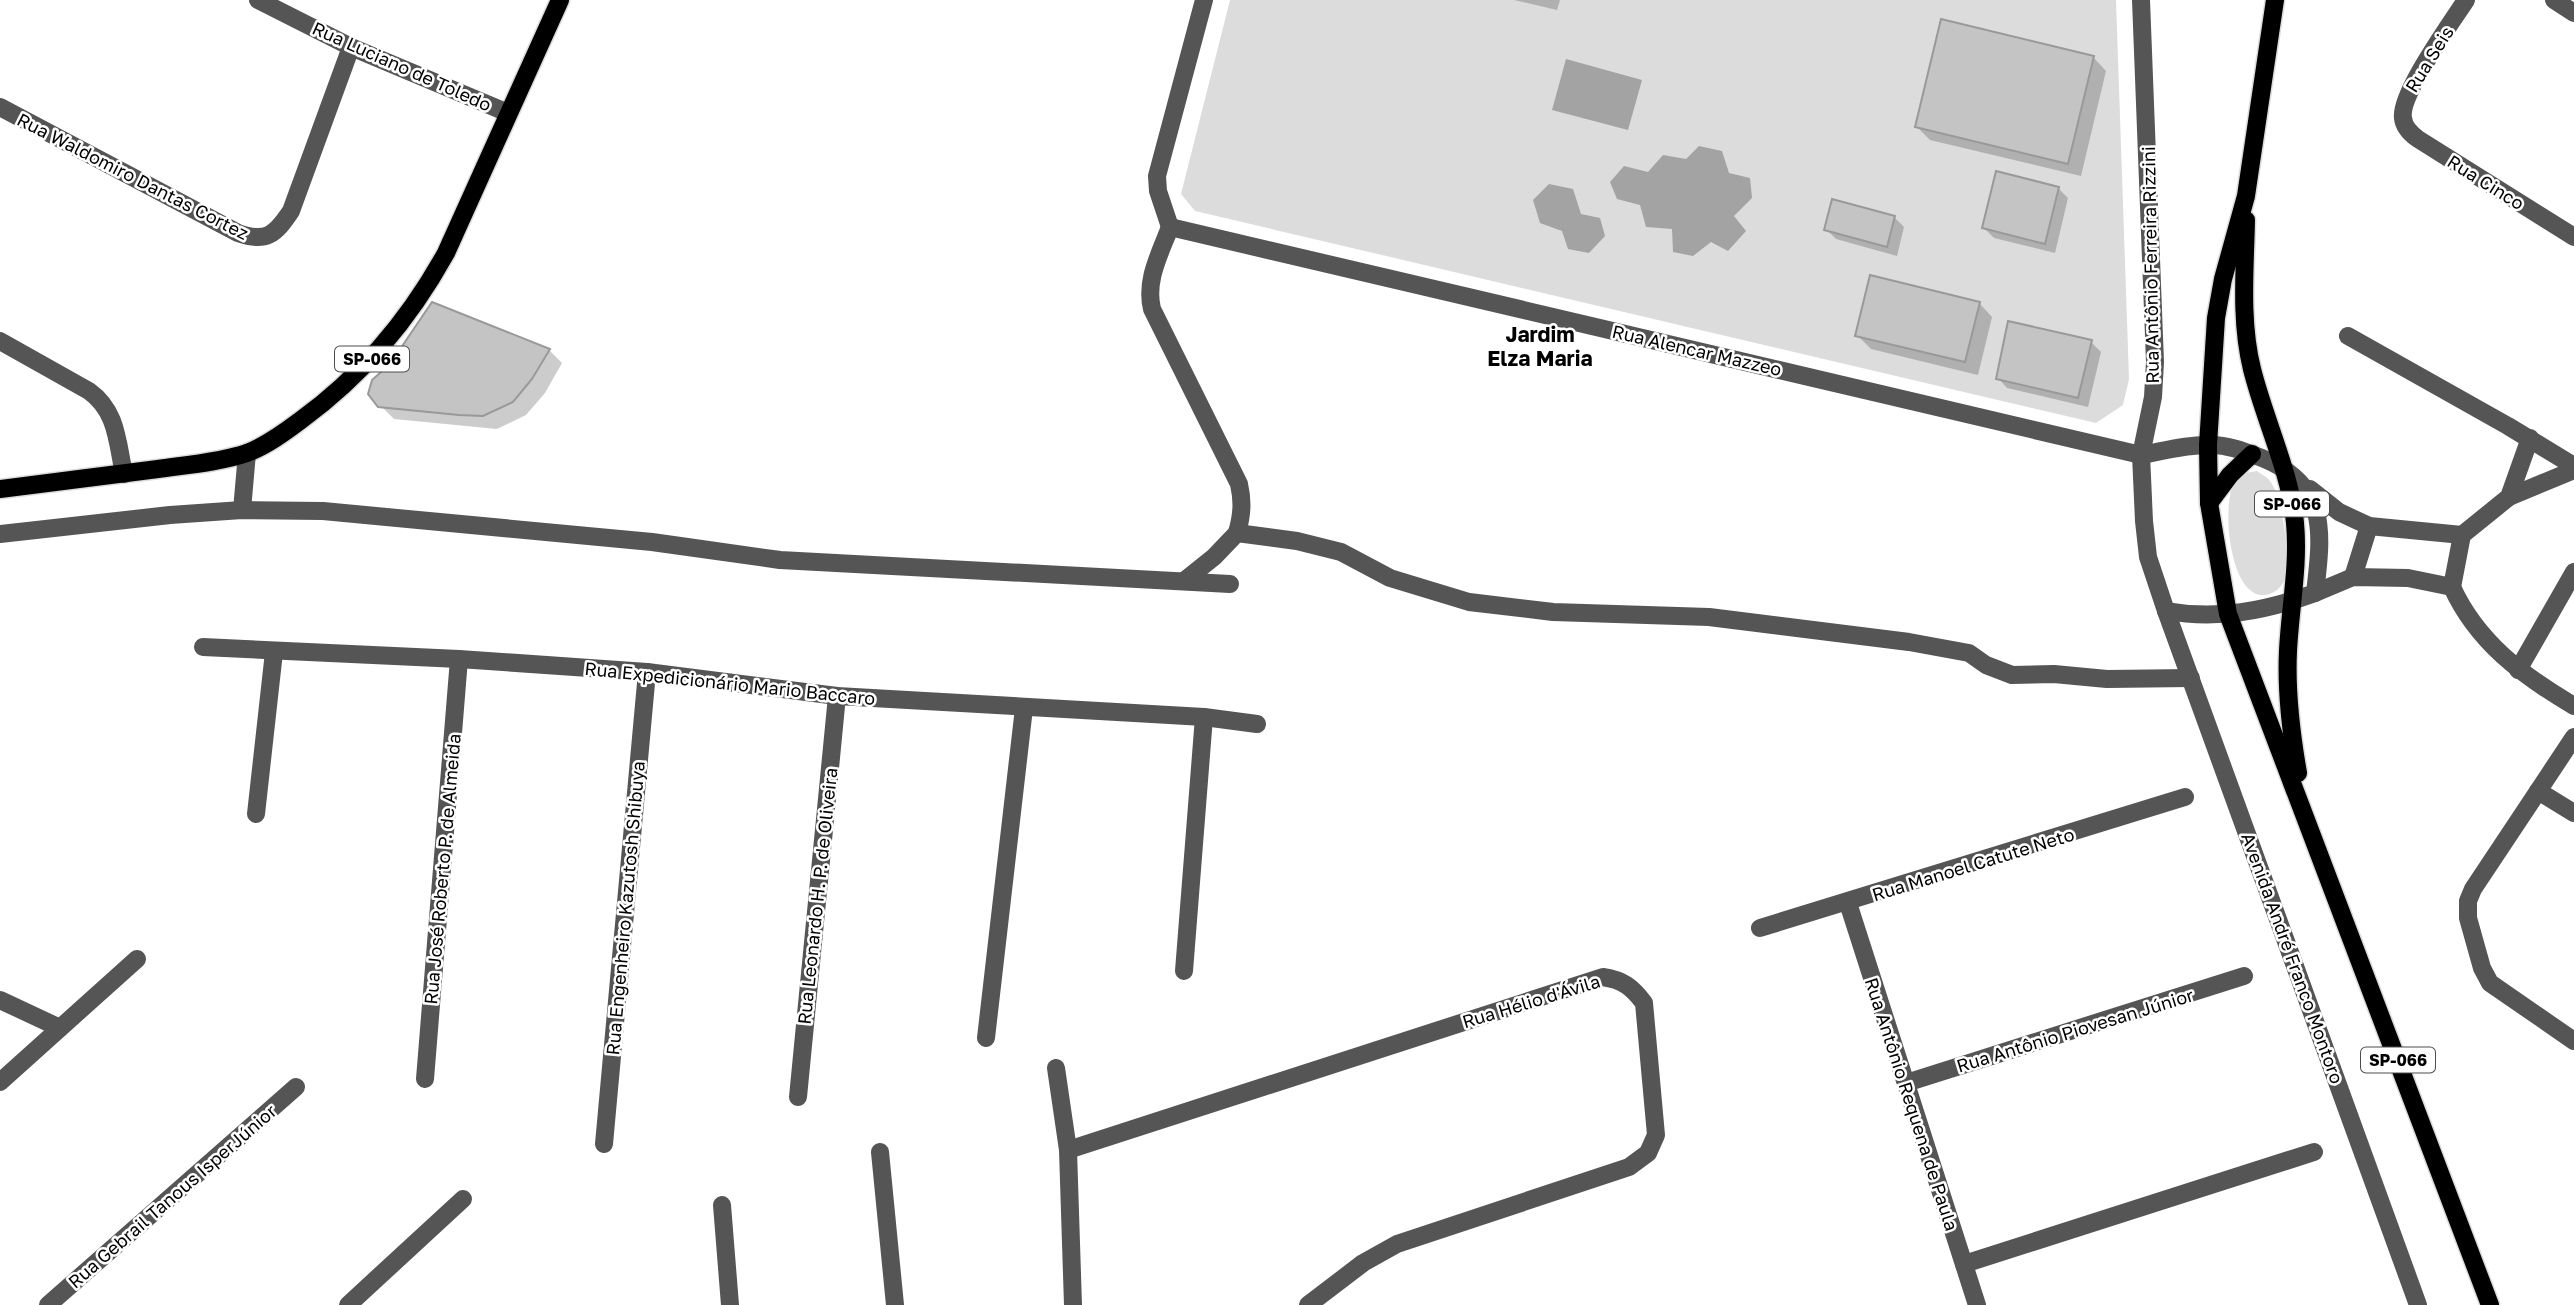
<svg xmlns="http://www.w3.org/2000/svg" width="2574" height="1305" viewBox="0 0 2574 1305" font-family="'Golos Text',sans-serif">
<rect width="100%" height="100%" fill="#fff"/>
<g fill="#dcdcdc">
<path d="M1230 0H2116L2129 379 2123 405 2096 423 1195 211 1181 194Z"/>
<path d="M2257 471C2261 474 2267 477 2270 481 2283 498 2289 554 2286 575 2285 581 2280 589 2274 592 2230 616 2218 498 2237 478 2243 473 2250 472 2257 471Z"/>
</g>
<g fill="#a3a3a3">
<path d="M1566 59 1642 80 1628 130 1552 110Z"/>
<path d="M1699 146 1722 151 1729 173 1750 178 1752 198 1734 216 1746 231 1728 251 1711 242 1693 256 1673 252 1672 229 1646 227 1640 205 1617 199 1610 182 1624 166 1648 172 1663 155 1686 159Z"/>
<path d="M1549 184 1573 189 1581 214 1600 218 1605 236 1589 253 1568 249 1562 231 1540 223 1533 200Z"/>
</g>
<g fill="#0003">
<path d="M1514 0H1560L1557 10Z"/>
<path d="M2093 57 2106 71 2081 176 1930 140 1917 127Z"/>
<path d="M2058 188 2068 198 2055 253 1994 238 1984 228Z"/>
<path d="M1894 217 1904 227 1897 256 1836 239 1826 229Z"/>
<path d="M1979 303 1992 317 1978 375 1871 349 1857 335Z"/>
<path d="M2091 342 2101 352 2088 407 2007 388 1998 378Z"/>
<path d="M549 350 562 363 545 393 526 415 497 429 394 419 380 405Z"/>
</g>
<g fill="#c4c4c4" stroke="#999" stroke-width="2">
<path d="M1941 19 2094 56 2068 164 1915 127Z"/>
<path d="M1996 171 2059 187 2045 244 1982 228Z"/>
<path d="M1832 199 1895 216 1887 247 1824 230Z"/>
<path d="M1870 275 1980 302 1965 362 1855 336Z"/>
<path d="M432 302 550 349 532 379 513 402 483 416 459 415 378 407 368 394 372 380 390 364Z"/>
<path d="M2008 321 2092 340 2078 398 1996 379Z"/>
</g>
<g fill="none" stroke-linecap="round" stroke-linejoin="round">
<g stroke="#dbdbdb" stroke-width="21">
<g id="major">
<path d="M2275 0 2246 196 2223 279 2216 318 2208 445 2209 503 2228 614 2490 1305"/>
<path d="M2246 220C2245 269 2240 321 2252 369 2264 418 2291 474 2295 523 2299 565 2290 609 2288 651 2286 691 2291 733 2298 773"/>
<path d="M0 489C53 482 105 476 158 469 186 465 221 462 247 453 266 446 285 432 301 420 363 375 409 320 446 253L560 0"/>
<path d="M2209 503 2230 475 2252 454"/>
</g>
</g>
<g stroke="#555" stroke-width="18">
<path d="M258 0 351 47 508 113"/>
<path d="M2141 0 2155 362 2153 397 2141 455 2144 521 2148 557 2166 611 2418 1305"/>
<path d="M2466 0C2451 23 2399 95 2403 118 2404 128 2411 134 2418 139L2574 237"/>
<path d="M2554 0 2574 13"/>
<path d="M0 107 238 233C266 243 275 235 291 211L351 47"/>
<path d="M1170 227 2141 455C2164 451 2188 444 2211 445 2229 445 2246 452 2262 458 2329 485 2322 533 2315 593 2265 611 2218 620 2166 611"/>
<path d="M1170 227C1160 254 1145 280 1152 309L1239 484C1243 502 1242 515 1237 533"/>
<path d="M1170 227 1158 191 1157 176 1204 0"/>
<path d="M2348 336 2508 426 2574 466"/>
<path d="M0 341 89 391C117 411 117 441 124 474"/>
<path d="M2310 489 2339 512 2369 526 2462 535"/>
<path d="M2509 497 2574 470"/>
<path d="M242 510 247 453"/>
<path d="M0 534 170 515 242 510 323 511 652 542 780 560 1230 584"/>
<path d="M2353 577 2369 526"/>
<path d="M1184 581 1214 557 1237 533 1297 541 1341 552 1390 578 1469 602 1553 612 1709 617 1909 642 1969 653 1986 665 2012 675 2054 674 2107 679 2191 678"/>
<path d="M2452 587 2462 535 2509 497 2530 438"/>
<path d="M2452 587C2477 642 2523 676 2574 706"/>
<path d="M2315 593 2353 577 2408 578 2452 587"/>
<path d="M203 647 459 659 647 672 837 696 1204 717 1257 724"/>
<path d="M2518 670 2574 572"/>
<path d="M2574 737 2473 889 2468 901V918L2482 968 2490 983 2574 1041"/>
<path d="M2538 791 2574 813"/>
<path d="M256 814 274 652"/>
<path d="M1848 903 1977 1305"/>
<path d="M1760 928 2185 797"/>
<path d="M1184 971 1204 717"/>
<path d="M0 1000 60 1028"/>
<path d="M986 1038 1024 708"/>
<path d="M1056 1068 1068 1150 1073 1305"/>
<path d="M425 1079 459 659"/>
<path d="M0 1082 137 959"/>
<path d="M1906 1083 2244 976"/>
<path d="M798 1097 837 696"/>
<path d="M604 1144 647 672"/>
<path d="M1068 1150 1603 977C1623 980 1632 987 1644 1003L1656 1135 1648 1153 1629 1167 1397 1244 1363 1263 1308 1305"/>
<path d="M880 1152 895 1305"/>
<path d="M722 1205 730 1305"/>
<path d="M1964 1264 2314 1152"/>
<path d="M48 1305 296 1087"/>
<path d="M348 1305 463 1199"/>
</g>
<use href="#major" stroke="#000" stroke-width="18"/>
</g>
<g text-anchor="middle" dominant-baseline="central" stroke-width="5" stroke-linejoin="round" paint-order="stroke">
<g fill="#fff" stroke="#4c4c4c" stroke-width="2">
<rect x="335" y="346.5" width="74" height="25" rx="5"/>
<rect x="2255" y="491.5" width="74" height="25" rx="5"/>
<rect x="2361" y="1047.5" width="74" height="25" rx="5"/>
</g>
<g font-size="16" font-weight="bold" fill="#000">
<text x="372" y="359">SP-066</text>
<text x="2292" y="504">SP-066</text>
<text x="2398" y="1060">SP-066</text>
</g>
<g font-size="18" fill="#000" stroke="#fff">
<text transform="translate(2429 59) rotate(-58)">Rua Seis</text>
<text transform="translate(402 66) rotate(24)">Rua Luciano de Toledo</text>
<text transform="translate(133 176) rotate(27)">Rua Waldomiro Dantas Cortez</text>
<text transform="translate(2486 182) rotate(32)">Rua Cinco</text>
<text transform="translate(2150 265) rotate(-91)">Rua Antônio Ferreira Rizzini</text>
<text transform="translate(1697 350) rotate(13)">Rua Alencar Mazzeo</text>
<text transform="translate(730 683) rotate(6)">Rua Expedicionário Mario Baccaro</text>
<text transform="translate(1973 864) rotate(-17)">Rua Manoel Catute Neto</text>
<text transform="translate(442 869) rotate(-85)">Rua José Roberto P. de Almeida</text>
<text transform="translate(817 896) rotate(-84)">Rua Leonardo H. P. de Oliveira</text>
<text transform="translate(625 908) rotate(-85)">Rua Engenheiro Kazutosh Shibuya</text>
<text transform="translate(2293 958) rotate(70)">Avenida André Franco Montoro</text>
<text transform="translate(1531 1001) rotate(-17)">Rua Hélio d'Ávila</text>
<text transform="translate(2075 1030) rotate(-17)">Rua Antônio Piovesan Júnior</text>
<text transform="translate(1912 1104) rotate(72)">Rua Antônio Requena de Paula</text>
<text transform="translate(172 1196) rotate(-41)">Rua Gebrail Tanous IsperJúnior</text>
</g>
<g font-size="21" font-weight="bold" fill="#000" stroke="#fff">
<text x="1540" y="334">Jardim<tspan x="1540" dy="24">Elza Maria</tspan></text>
</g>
</g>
</svg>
